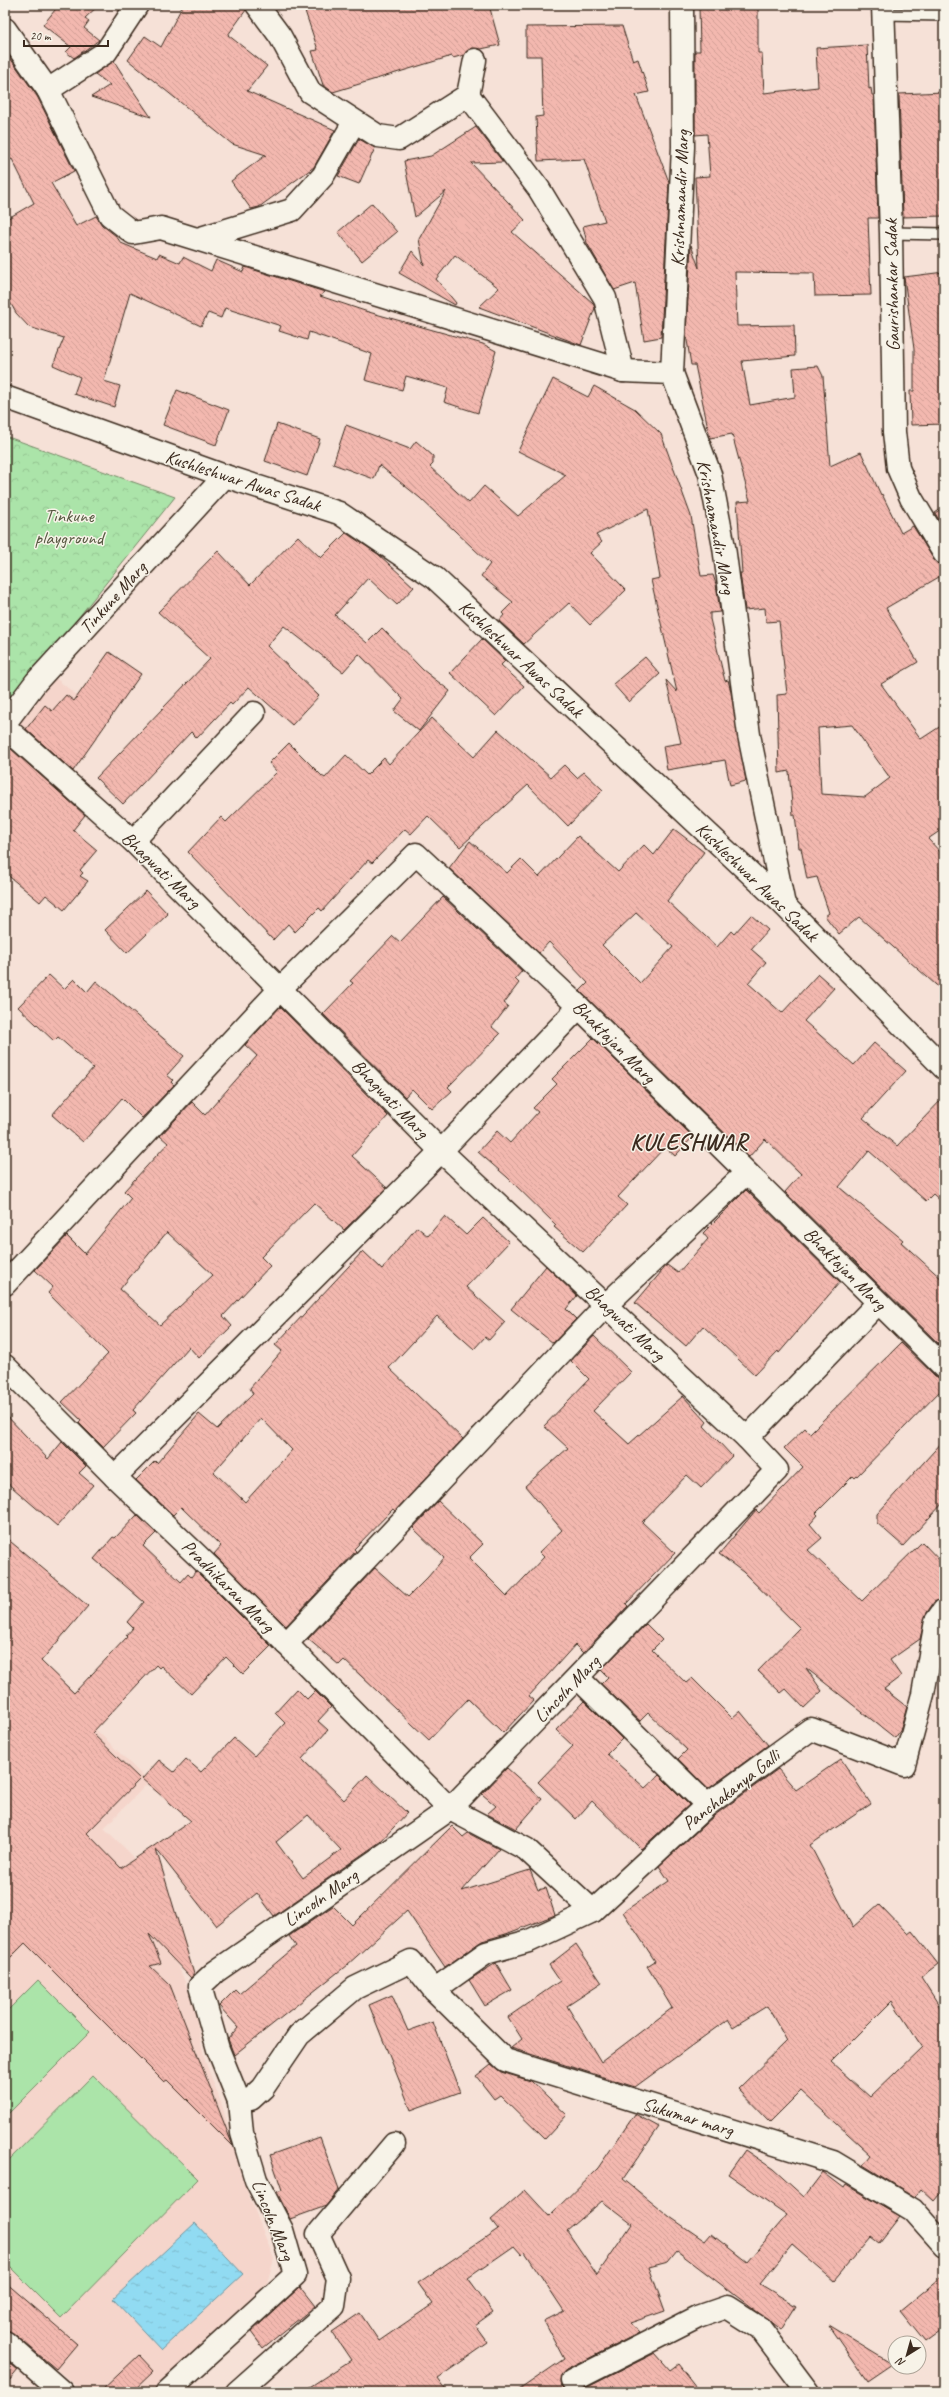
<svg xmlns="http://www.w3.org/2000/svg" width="949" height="2397" viewBox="0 0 949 2397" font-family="Caveat,sans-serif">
<defs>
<pattern id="forest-crowns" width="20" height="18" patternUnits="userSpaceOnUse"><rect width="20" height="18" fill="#abe4a9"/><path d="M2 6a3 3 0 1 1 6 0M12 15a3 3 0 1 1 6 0" fill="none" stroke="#94c491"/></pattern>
<pattern id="water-ripples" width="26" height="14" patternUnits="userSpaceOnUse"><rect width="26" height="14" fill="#91dbf2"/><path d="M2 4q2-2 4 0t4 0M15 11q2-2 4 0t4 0" fill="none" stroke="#7ebccf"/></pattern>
<pattern id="building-back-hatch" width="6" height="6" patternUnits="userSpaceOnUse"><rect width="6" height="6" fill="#f3b8af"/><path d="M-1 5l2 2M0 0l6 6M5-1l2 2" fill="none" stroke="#d19e96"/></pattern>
</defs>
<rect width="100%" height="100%" fill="#f6e1d7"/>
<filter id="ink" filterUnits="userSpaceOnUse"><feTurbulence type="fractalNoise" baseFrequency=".025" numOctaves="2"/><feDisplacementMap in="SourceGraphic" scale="8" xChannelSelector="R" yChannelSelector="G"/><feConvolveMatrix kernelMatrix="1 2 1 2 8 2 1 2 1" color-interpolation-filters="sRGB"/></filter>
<g filter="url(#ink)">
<g fill="#f5d5cb">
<path d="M53 676 105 718 60 772 11 726Z"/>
<path d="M75 1709 149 1782 104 1828 132 1855 156 1925 180 1970 192 1999 205 2061 222 2105 242 2178 274 2259 267 2283 153 2392H83L5 2325V1783Z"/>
</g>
<path fill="url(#forest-crowns)" stroke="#738764" d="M5 436 175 497 5 709Z"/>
<g fill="#abe4a9" stroke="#738764">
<path d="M38 1980 90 2032 5 2117V2013Z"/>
<path d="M93 2075 198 2179 61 2318 5 2262V2164Z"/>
</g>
<path fill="url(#water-ripples)" stroke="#6f949d" d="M195 2223 243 2274 161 2350 113 2299Z"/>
<g fill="url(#building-back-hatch)" stroke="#3b2a1e" fill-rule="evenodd">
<path d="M59 5H99L85 18 89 21 84 28 99 40 74 58 66 52 71 47 43 25Z"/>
<path d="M183 5H245L246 10 228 35 267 66 247 91 335 130 314 167 259 207 251 209 231 181 266 155 232 144 128 60 145 36 161 47Z"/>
<path d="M303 5H489L500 45 481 49 471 48 464 55 453 58 452 56 333 92 323 85 312 51 318 50Z"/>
<path d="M699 5H758V53H762L764 93 818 87 816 48 867 45 869 89 871 88 872 95H874L878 218H868L871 295 815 296 814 273 735 272 737 326 794 325 795 356 742 361 750 405 795 397 793 368 818 366 823 376 830 466 861 452 881 495 882 494 901 533 913 526 934 560 944 565V574L886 608 918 662 881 684 921 739 944 724V828L928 839 944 856V992L859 917 839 934 825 916 829 913 817 877 807 879 801 848H799L795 815H793L789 771 779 773 777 695 787 694 779 621 766 622 765 608 745 610 740 573H742L737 502 750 501 732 434 710 438 695 365H691L686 334 691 245 699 268 695 177 710 176 707 134 695 135V51H700ZM852 725 890 778 865 797 821 794 818 728Z"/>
<path d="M622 26 633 61 638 59 649 92 636 95 669 182 661 337 644 340 635 283 614 290 587 243 583 226 605 221 584 159 538 161 536 117 543 116 541 56H526V27Z"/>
<path d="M5 51 37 96 74 171 51 183 76 226 96 216 102 225 116 236 121 243 157 258 159 254 180 263 183 257 211 271 216 260 243 272 245 267 325 292 320 296 365 311 483 344 496 351 478 413 444 402 448 388 406 376 402 390 365 380 372 354 309 332 307 340 279 331 281 326 225 308 221 318 208 313 201 326 130 293 104 381 120 386 114 407 74 394 80 377 53 365 64 338 29 327 16 313 5 293V220L34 203 12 159 5 162Z"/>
<path d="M114 61 130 86 151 117 91 97 110 85 95 74Z"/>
<path d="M944 92V216L903 217 899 94Z"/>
<path d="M476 127 503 162 471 163 525 220 512 232 593 303 595 308 581 345 479 307 499 288 455 255 436 279 456 303 455 305 399 273 412 251 424 265 419 239 446 191 415 217 404 161 431 156Z"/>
<path d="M359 139 375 148 359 184 338 176Z"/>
<path d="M372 203 397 232 362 261 338 232Z"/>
<path d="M944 272V424L911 425 910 391H914V349L904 277Z"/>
<path d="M553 379 588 397 594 386 635 409 661 434 691 516 701 576 713 575 716 584 720 612 710 613V619L725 681 728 680 731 692 746 781 730 785 725 760 667 770 663 746 681 743 666 680 677 692 651 580 660 578 648 509 596 535 602 542 590 553 626 590 590 625 569 603 524 644 499 621 504 615 502 613 513 602 481 576 490 564 420 498 379 465 374 479 333 464 346 425 410 449 416 441 433 456V464L430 467 469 503 484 486 518 516 566 475 518 451Z"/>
<path d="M177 390 229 410 216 445 163 425Z"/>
<path d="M277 424 320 439 307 476 265 461Z"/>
<path d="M944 507V529L935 513Z"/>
<path d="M346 533 378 554 414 587 397 605 368 578 335 615 367 643 382 628 423 670 450 691 419 731 394 711 403 699 359 654 343 672 284 626 267 646 319 696 292 725 249 687 232 705 230 703 197 738 191 732 123 804 96 778 210 659 158 612 218 551 250 585 298 536 321 558Z"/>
<path d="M482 639 505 661 501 665 524 686 496 716 450 673Z"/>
<path d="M109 652 141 674 73 771 26 729 45 705 52 711 66 695 74 701Z"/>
<path d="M645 657 660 674 629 702 613 684Z"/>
<path d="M432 718 474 757 498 730 551 777 564 765 577 778 584 772 603 790 568 826 528 785 460 847 428 816 411 834 405 829 372 863 368 860 322 911 319 908 295 932 288 924 273 940 188 852 221 817 226 822 277 772 269 763 289 743 322 776 325 778 346 755 367 775 384 758 389 764Z"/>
<path d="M10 748 85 815 73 830 97 850 80 870 83 873 80 876 88 881 64 910 46 895 40 902 5 873V754Z"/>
<path d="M674 829 704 852 667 901 717 947 731 931 734 934 751 915 768 930 751 949 766 962 748 983 782 1013 818 974 834 988 804 1021 854 1065 874 1043 906 1071 863 1118 897 1146 944 1097V1204L933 1194 926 1201 869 1151 839 1187 903 1240 901 1242 944 1281V1349L785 1192 801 1174 765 1139 749 1157 580 991 588 983 549 942 539 953 449 868 470 841 507 873 521 859 539 877 578 836 618 872 644 845 654 855ZM636 913 673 947 640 983 602 945Z"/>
<path d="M146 891 168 914 127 953 105 930Z"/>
<path d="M443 897 522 971 515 979 519 983 504 1003 508 1006 492 1027 500 1034 448 1087 452 1091 432 1109 412 1089 405 1097 323 1014 353 983 350 981 393 936 400 942Z"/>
<path d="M49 975 64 989 74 979 87 992 96 981 184 1056 167 1075 173 1080 171 1082 174 1085 142 1118 122 1098 83 1142 52 1115 93 1068 58 1037 54 1041 18 1007Z"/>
<path d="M280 1007 388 1116 352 1156 387 1188 344 1230 314 1203 261 1257 270 1266 223 1316 232 1326 199 1358 189 1347 133 1410 136 1413 103 1447 79 1423 81 1420 62 1402 108 1354 48 1293 53 1287 35 1270 67 1236 85 1254 131 1198 124 1191 168 1143 160 1136 192 1102 205 1115 257 1056 245 1045ZM167 1232 213 1275 160 1325 120 1289Z"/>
<path d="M593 1038 693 1137 675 1156 665 1147 618 1197 627 1205 583 1252 554 1227 556 1225 507 1177 478 1152 497 1131 510 1143 538 1112 533 1108 557 1084 552 1079Z"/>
<path d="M746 1190 840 1282 779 1353 778 1351 755 1375 703 1326 686 1346 635 1303 667 1265 678 1273 708 1239 703 1233Z"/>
<path d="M445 1216 466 1235 483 1218 509 1242 466 1287 505 1322 489 1340 485 1337 474 1349 437 1316 389 1368 463 1439 395 1511 393 1509 354 1549 356 1551 286 1626 214 1554 221 1546 181 1507 173 1515 136 1480 155 1461 157 1463 199 1414 217 1429 253 1394 250 1388 282 1351 275 1345 363 1251 382 1269 417 1227 428 1236ZM261 1418 292 1450 245 1502 214 1472Z"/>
<path d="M546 1266 577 1296 566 1309 576 1319 553 1343 511 1309Z"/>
<path d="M594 1336 631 1372 593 1411 629 1444 683 1396 707 1422 704 1426 732 1456 701 1488 687 1475 642 1522 675 1553 626 1604 628 1606 583 1653 575 1645 529 1696 534 1700 503 1733 468 1699 429 1740 344 1660 339 1665 308 1639 375 1568 408 1597 428 1577 444 1558 413 1528 438 1501 483 1544 469 1558 507 1596 544 1557 539 1552 562 1530 525 1486 568 1448 544 1426 589 1379 571 1361Z"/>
<path d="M901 1343 935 1376 944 1379V1387L855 1478 853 1476 816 1513 818 1515 810 1524 822 1538 808 1550 862 1601 922 1542 944 1565V1598L934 1602 926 1614 920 1639 890 1660 901 1676 884 1689 907 1707 900 1731 895 1738 806 1668 822 1691 804 1708 786 1689 781 1693 758 1671 800 1628 743 1572 719 1554 756 1510 759 1513 803 1467 784 1448 805 1428 810 1433Z"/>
<path d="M5 1414 48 1459 62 1442 86 1466 79 1473 93 1485 57 1526 5 1481Z"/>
<path d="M944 1440V1502L903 1546 877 1523V1514Z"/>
<path d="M137 1515 156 1533 143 1546 181 1582 188 1574 191 1577 196 1571 271 1646 243 1674 226 1657 191 1694 161 1666 159 1668 156 1665 92 1733 140 1779 87 1833 121 1868 191 1821 142 1779 159 1760 174 1772 186 1759 201 1772 234 1738 254 1756 285 1723 275 1713 297 1689 307 1699 315 1691 331 1707 318 1721 328 1730 302 1759 344 1800 367 1775 407 1813 380 1842 274 1916 257 1893 216 1926 156 1849 194 1974 191 1978 149 1934 161 1963 150 1966 170 1985 233 2146 167 2080 164 2082 25 1943 5 1963V1537L88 1606 41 1661 74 1693 127 1637 126 1636 133 1628 127 1622 144 1602 94 1559 113 1537 115 1538ZM308 1815 341 1850 303 1878 276 1842Z"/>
<path d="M646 1624 662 1640 652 1650 686 1683 692 1678 732 1718 740 1711 768 1745 708 1789 678 1759 687 1750 648 1713 640 1721 601 1684 608 1677 601 1670Z"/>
<path d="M584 1701 622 1739 607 1754 645 1788 659 1775 689 1805 641 1849 592 1801 576 1819 538 1782 573 1746 556 1730Z"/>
<path d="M841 1759 871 1804 810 1845 853 1927 879 1904 908 1934 912 1931 938 1964 921 1977 944 2013V2189L934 2201 921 2189 915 2197 863 2165 871 2155 801 2091 770 2122 738 2089 787 2041 767 2006 733 2027 728 2019 635 2087 511 2048 522 2039 508 2017 560 1981 549 1965 576 1944 602 1983 567 2006 601 2062 672 2008 647 1966 655 1961 623 1912 669 1881 659 1866 715 1815 778 1769 796 1790ZM892 2001 922 2047 870 2097 831 2062Z"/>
<path d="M507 1768 542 1799 516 1829 487 1814 496 1806 482 1794Z"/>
<path d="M452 1826 463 1837 468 1833 499 1849 462 1891 530 1870 538 1890 546 1888 555 1915 506 1934 482 1941 445 1967 407 1911 347 1965 234 2055 228 2039 238 2027 219 2006 235 1990 239 1994 296 1946 289 1936 333 1906 352 1925Z"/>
<path d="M496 1963 512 1990 485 2006 469 1980Z"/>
<path d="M392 1995 408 2031 433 2022 460 2092 411 2110 369 2005Z"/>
<path d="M491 2064 501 2072 531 2081 567 2115 545 2139 500 2095 494 2099 476 2076Z"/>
<path d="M635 2114 659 2127 623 2179 670 2217 705 2241 711 2234 747 2262 787 2215 728 2174 745 2150 773 2169 804 2197 823 2172 844 2188 846 2185 900 2216 879 2243 871 2237 834 2281 792 2245 760 2284 796 2306 781 2330 677 2251 668 2262 649 2267 665 2311 630 2323 639 2333 566 2370 560 2381 561 2387 567 2392H516L564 2359 544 2321 564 2311 525 2252 522 2255 514 2246 468 2278 493 2312 475 2325 488 2343 438 2378 448 2392H302L351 2360 332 2332 360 2313 379 2341 433 2304 418 2283 498 2229 491 2220 525 2190 549 2216 598 2168ZM602 2201 632 2224 597 2275 567 2231Z"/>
<path d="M320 2137 339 2189 326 2206 290 2219 277 2192 282 2190 270 2155Z"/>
<path d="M944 2275V2328L925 2342 900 2311Z"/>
<path d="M5 2282 77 2344 56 2369 13 2333 5 2330Z"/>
<path d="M300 2287 315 2306 263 2348 251 2332Z"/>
<path d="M828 2325 892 2364 867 2381Z"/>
<path d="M655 2353 670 2370 678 2364 700 2392H578Z"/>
<path d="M139 2355 154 2371 132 2392H100Z"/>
<path d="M5 2359 18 2370 5 2386Z"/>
</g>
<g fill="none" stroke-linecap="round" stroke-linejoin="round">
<g stroke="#3b2a1e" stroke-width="14">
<g id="lane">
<path d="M883 14 944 15"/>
<path d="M891 233 944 234"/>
</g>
</g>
<g stroke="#3b2a1e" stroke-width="25">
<g id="street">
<path d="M257 5 280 36 310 92 378 136 399 139 468 95 539 189 605 298 623 371"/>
<path d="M682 5 683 147 672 373 710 474 724 547 749 735 784 905"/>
<path d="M883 5 891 233 894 432 898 468 911 498 944 553"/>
<path d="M5 29 48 90 106 52 137 5"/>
<path d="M48 90 110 215 133 233 161 228 623 371 672 373"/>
<path d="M468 95 475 60"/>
<path d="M201 238 292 210 323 176 354 122"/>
<path d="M5 397 225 476 339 513 435 578 784 905 944 1068"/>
<path d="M5 723 36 682 225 476"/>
<path d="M5 727 133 841 441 1151 747 1438 777 1470 450 1809 215 1972 200 1986 218 2049 239 2101 242 2133 256 2180 282 2230 295 2275 167 2392"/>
<path d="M133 841 254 713"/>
<path d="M5 1284 281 988 416 854 579 1007 944 1367"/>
<path d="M5 1366 115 1477 222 1579 450 1809 526 1849 593 1911"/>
<path d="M747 1438 878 1303"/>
<path d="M115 1477 441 1151 579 1007"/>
<path d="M286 1644 606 1305 746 1173"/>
<path d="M578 1678 707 1805"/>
<path d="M434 1990 486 1953 529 1941 593 1911 707 1805 811 1729 904 1765 923 1694 936 1621 944 1610"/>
<path d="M239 2101 251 2099 263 2088 299 2035 355 1988 411 1961 434 1990 505 2060 833 2162 913 2210 944 2245"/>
<path d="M5 2342 62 2392"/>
<path d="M572 2381 698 2317 727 2307 760 2328 808 2392"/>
<path d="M237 2392 334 2306 338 2278 318 2234 394 2144"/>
</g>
</g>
<use href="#lane" stroke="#f7f3e8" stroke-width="11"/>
<use href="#street" stroke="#f7f3e8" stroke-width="22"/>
</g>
</g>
<g text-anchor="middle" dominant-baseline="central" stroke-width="3" stroke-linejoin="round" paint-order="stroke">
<g font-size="19" fill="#3b2a1e" stroke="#f7f3e8">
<text transform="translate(680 198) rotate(-88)">Krishnamandir Marg</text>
<text transform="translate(892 285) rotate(-91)">Gaurishankar Sadak</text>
<text transform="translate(243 481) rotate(18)">Kushleshwar Awas Sadak</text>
<text transform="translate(716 527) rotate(79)">Krishnamandir Marg</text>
<text transform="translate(113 598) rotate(-48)">Tinkune Marg</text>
<text transform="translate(521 659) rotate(43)">Kushleshwar Awas Sadak</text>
<text transform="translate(161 870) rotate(44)">Bhagwati Marg</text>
<text transform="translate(757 882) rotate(44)">Kushleshwar Awas Sadak</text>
<text transform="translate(614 1042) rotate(45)">Bhaktajan Marg</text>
<text transform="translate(390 1099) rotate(46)">Bhagwati Marg</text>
<text transform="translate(845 1269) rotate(45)">Bhaktajan Marg</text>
<text transform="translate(625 1323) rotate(43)">Bhagwati Marg</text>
<text transform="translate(228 1586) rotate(45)">Pradhikaran Marg</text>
<text transform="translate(567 1689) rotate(-46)">Lincoln Marg</text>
<text transform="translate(731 1790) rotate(-38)">Panchakanya Galli</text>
<text transform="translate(321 1898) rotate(-35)">Lincoln Marg</text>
<text transform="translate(688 2117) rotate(17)">Sukumar marg</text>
<text transform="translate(273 2220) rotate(68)">Lincoln Marg</text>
</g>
<g font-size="19" fill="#575841" stroke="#f7f3e8">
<text x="69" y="516">Tinkune<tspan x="69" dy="22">playground</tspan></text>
</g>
<g font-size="23" font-weight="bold" letter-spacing="1" fill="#3b2a1e" stroke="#f7f3e8">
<text x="689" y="1142">KULESHWAR</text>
</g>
</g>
<rect width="949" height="2397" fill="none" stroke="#f7f3e8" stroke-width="20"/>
<rect x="10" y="10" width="929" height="2377" fill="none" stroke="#3b2a1e" stroke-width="1.5" filter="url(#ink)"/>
<g transform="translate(907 2355) rotate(217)"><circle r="19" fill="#f7f3e8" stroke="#aca397"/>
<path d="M0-3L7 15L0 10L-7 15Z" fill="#3b2a1e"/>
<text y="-6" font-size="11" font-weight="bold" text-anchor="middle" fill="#3b2a1e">N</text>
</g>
<path d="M24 40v6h84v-6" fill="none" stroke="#3b2a1e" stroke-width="2"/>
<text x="30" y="40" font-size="12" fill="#3b2a1e" stroke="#f7f3e8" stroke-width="3" paint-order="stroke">20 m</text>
</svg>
